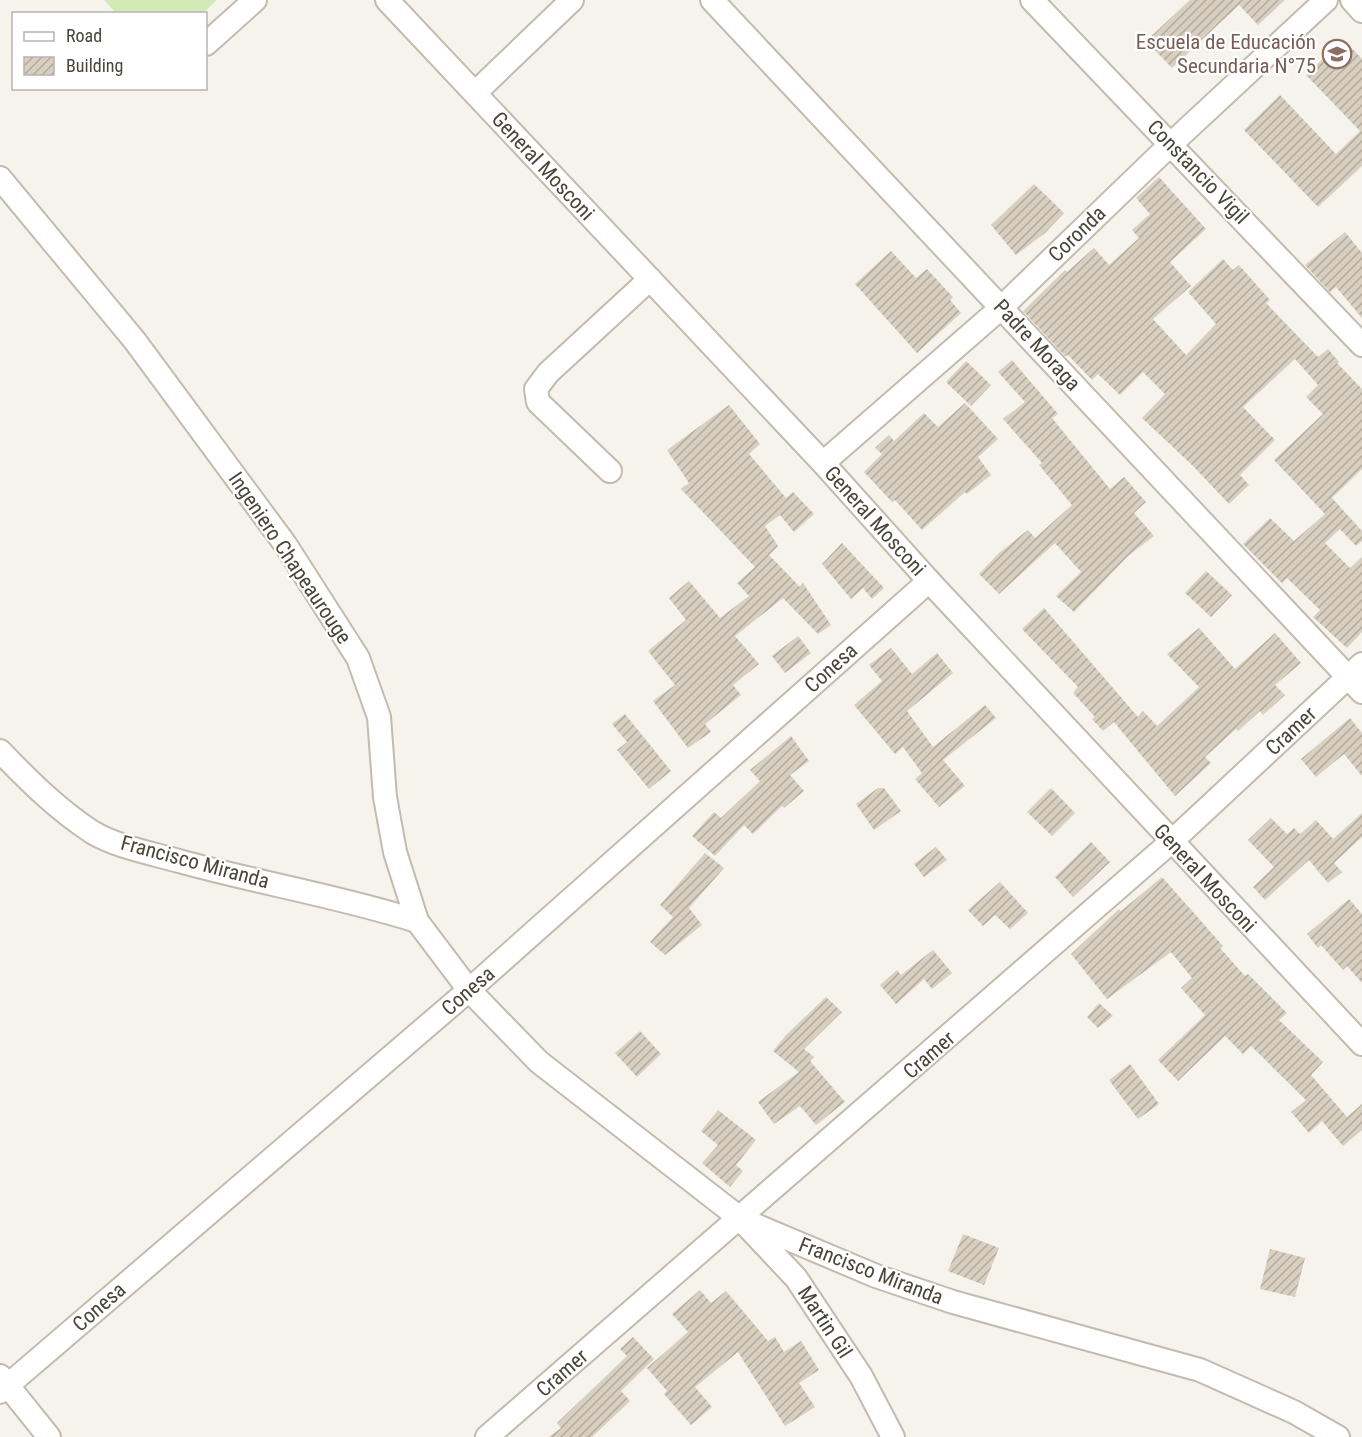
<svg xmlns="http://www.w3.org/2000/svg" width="1362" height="1437" viewBox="0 0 1362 1437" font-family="'Roboto Condensed',sans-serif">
<defs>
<pattern id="building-hatch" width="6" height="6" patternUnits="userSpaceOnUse" patternTransform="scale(1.5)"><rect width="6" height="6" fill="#d8cfc1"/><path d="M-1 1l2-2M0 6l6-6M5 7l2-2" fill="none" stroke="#b1aa9e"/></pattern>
</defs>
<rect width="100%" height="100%" fill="#f6f3ec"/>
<path fill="#d2eab5" d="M104 0H217L202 14 116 13Z"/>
<g fill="url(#building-hatch)">
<path d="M1190 0H1285L1258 25 1239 5 1172 68 1146 41Z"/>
<path d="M1343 39 1362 59V166L1318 207 1244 130 1280 95 1336 154 1360 131 1306 75Z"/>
<path d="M1159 177 1206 229 1170 262 1191 286 1153 319 1186 355 1216 324 1188 292 1223 259 1233 270 1239 265 1270 300 1266 303 1318 357 1328 349 1339 362 1337 363 1362 389V469L1332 498 1362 531V541L1356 546 1340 529 1325 543 1350 568 1362 557V632L1347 648 1313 617 1320 610 1287 578 1282 583 1243 544 1270 518 1294 541 1325 514 1274 460 1323 414 1306 397 1318 385 1295 359 1243 407 1275 440 1240 475 1249 485 1229 504 1192 465 1142 418 1165 394 1143 372 1120 395 1098 374 1092 380 1068 355 1065 356 1023 311 1065 270 1067 272 1094 248 1109 265 1139 238 1132 230 1150 214 1136 198Z"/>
<path d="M1034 184 1064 213 1045 233 1016 255 991 225Z"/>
<path d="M1345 232 1362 253V318L1336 287 1330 292 1305 265Z"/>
<path d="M891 251 916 278 927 269 953 297 950 300 961 313 917 353 855 284Z"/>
<path d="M1012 360 1058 414 1052 418 1110 489 1124 477 1146 502 1134 513 1154 536 1128 556 1074 612 1056 596 1081 572 1055 543 999 594 979 574 999 553 1028 530 1035 538 1072 505 1039 465 1042 463 1003 419 1025 402 998 372Z"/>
<path d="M966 361 991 385 971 406 946 382Z"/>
<path d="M965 403 998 439 978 457 991 475 967 494 965 492 922 530 895 500 892 502 864 472 882 454 875 448 889 435 894 441 924 413 938 427Z"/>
<path d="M729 405 760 444 749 454 786 498 793 492 814 514 794 532 780 515 765 526 778 546 769 555 800 587 803 583 831 625 818 634 783 598 735 636 759 664 733 685 741 695 705 724 711 732 688 748 653 701 675 685 648 651 686 620 669 598 689 581 720 618 749 596 737 583 755 567 681 489 689 483 667 450Z"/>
<path d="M842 543 884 588 872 599 863 588 851 599 822 564Z"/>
<path d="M1206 571 1232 595 1211 617 1185 593Z"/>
<path d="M1044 608 1138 717 1143 711 1157 726 1199 687 1167 654 1199 628 1235 669 1275 633 1301 663 1275 685 1285 695 1263 715 1260 711 1238 731 1236 729 1205 757 1211 763 1175 796 1114 722 1103 731 1092 719 1095 717 1073 693 1078 687 1022 629Z"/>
<path d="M798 636 811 653 785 673 772 656Z"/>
<path d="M891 648 912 674 937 653 953 673 907 711 933 747 985 705 996 718 943 760 965 786 939 807 915 779 922 773 903 747 895 754 854 705 882 681 869 665Z"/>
<path d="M625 714 671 771 649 789 617 750 627 742 612 724Z"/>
<path d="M1350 718 1362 733V776L1344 754 1316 777 1301 759Z"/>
<path d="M791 736 809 761 790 775 804 791 784 808 782 806 753 834 744 825 715 856 692 836 714 812 721 818 760 781 750 770Z"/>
<path d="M878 788H884L901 811 874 830 856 804Z"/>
<path d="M1051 788 1075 813 1052 836 1027 812Z"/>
<path d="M1362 813V837L1334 863 1342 872 1328 883 1309 860 1265 900 1253 887 1274 867 1248 840 1271 818 1287 834 1294 828 1300 834 1316 820 1333 839Z"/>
<path d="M1091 842 1110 862 1073 897 1055 877Z"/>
<path d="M936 847 947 860 924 877 914 864Z"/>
<path d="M705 853 724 868 689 908 702 925 665 955 650 942 673 917 660 905Z"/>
<path d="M1162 877 1223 946 1220 948 1245 976 1248 974 1287 1013 1279 1020 1323 1062 1311 1075 1347 1117 1362 1104V1130L1343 1146 1322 1121 1309 1133 1291 1112 1306 1100 1251 1046 1243 1054 1225 1036 1178 1081 1158 1060 1205 1015 1181 988 1192 978 1171 952 1107 999 1071 954 1119 909 1121 911Z"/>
<path d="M1000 882 1028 913 1010 929 995 915 983 926 968 910Z"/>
<path d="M1349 899 1362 914V983L1347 966 1343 970 1321 945 1318 948 1307 934Z"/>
<path d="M933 950 952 973 932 989 924 979 896 1004 880 985 897 970 901 975Z"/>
<path d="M826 997 842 1012 804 1049 814 1057 810 1061 845 1102 816 1125 800 1106 774 1124 758 1102 799 1072 773 1051 786 1035Z"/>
<path d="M1099 1003 1113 1016 1098 1028 1087 1017Z"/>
<path d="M640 1031 661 1054 637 1077 615 1053Z"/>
<path d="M1130 1064 1159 1104 1138 1119 1109 1080Z"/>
<path d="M718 1110 756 1140 736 1165 743 1171 730 1187 702 1163 718 1145 701 1131Z"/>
<path d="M963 1234 999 1248 984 1285 948 1271Z"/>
<path d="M1270 1249 1305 1258 1295 1297 1260 1289Z"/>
<path d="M700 1290 711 1303 726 1291 768 1341 775 1337 784 1352 801 1341 819 1370 799 1383 815 1407 785 1426 738 1352 695 1387 712 1407 691 1425 664 1394 667 1391 647 1368 688 1332 672 1314Z"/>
<path d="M633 1337 654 1359 621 1391 630 1401 592 1437H549L561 1428 557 1423 627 1356 620 1349Z"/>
</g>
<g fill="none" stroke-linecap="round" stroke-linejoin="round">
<g stroke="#c2bbae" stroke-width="26">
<g id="minor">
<path d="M387 0 823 463 929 581 1362 1044"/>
<path d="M712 0 1362 692"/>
<path d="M1032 0 1362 345"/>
<path d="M1352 0 1362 11"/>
<path d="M206 44 255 0"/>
<path d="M475 93 572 0"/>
<path d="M0 178 135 341 285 544 358 658 379 717 385 797 395 852 417 921 469 990 539 1062 741 1219 876 1276 953 1302 1200 1370 1294 1412 1338 1437"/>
<path d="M823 463 1002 307 1171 144 1326 0"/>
<path d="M610 471 538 402 536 389 548 373 650 279"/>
<path d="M0 751C29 781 57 809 92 832 117 847 151 853 179 861 258 883 339 896 417 921"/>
<path d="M746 1225 796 1278 861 1376 893 1437"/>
<path d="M0 1376 49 1437"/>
<path d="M0 1392 469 990 929 581"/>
<path d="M487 1437 1171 842 1362 664"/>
</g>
</g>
<use href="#minor" stroke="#fff" stroke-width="22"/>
</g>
<defs>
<g id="school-ring" transform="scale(1.5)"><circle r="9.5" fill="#fff" stroke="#8d6e63" stroke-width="1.5"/><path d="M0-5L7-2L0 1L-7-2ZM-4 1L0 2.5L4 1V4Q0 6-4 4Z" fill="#8d6e63"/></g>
</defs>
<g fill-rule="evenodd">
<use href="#school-ring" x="1337" y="54"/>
</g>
<g text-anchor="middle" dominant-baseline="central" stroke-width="4.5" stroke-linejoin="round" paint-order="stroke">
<g font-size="21" fill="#785e54" stroke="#fff" text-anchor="end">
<text x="1316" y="42">Escuela de Educación<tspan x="1316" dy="24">Secundaria N°75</tspan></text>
</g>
<g font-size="21" fill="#4b4439" stroke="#fff">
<text transform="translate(543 166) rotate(47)">General Mosconi</text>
<text transform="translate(1198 172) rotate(46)">Constancio Vigil</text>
<text transform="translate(1077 234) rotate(-44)">Coronda</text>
<text transform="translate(1037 345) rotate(47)">Padre Moraga</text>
<text transform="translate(875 521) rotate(48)">General Mosconi</text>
<text transform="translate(290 558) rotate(56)">Ingeniero Chapeaurouge</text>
<text transform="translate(831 668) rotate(-42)">Conesa</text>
<text transform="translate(1291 731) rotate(-43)">Cramer</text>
<text transform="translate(195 862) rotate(15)">Francisco Miranda</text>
<text transform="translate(1205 878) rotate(47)">General Mosconi</text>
<text transform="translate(468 991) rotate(-41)">Conesa</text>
<text transform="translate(929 1055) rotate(-41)">Cramer</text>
<text transform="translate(871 1271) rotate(21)">Francisco Miranda</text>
<text transform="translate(99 1307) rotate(-41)">Conesa</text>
<text transform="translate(825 1322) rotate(57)">Martin Gil</text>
<text transform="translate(562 1373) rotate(-41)">Cramer</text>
</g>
</g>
<rect x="12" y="12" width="195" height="78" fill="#ffffff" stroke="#b7b4b0" stroke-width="1.5"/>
<rect x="24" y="32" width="30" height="9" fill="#ffffff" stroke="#b7b4b0" stroke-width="1.5"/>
<text x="66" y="42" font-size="18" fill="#4b4439">Road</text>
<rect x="24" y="57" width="30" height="18" fill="url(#building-hatch)" stroke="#b7b4b0" stroke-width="1.5"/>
<text x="66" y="72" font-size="18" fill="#4b4439">Building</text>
</svg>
